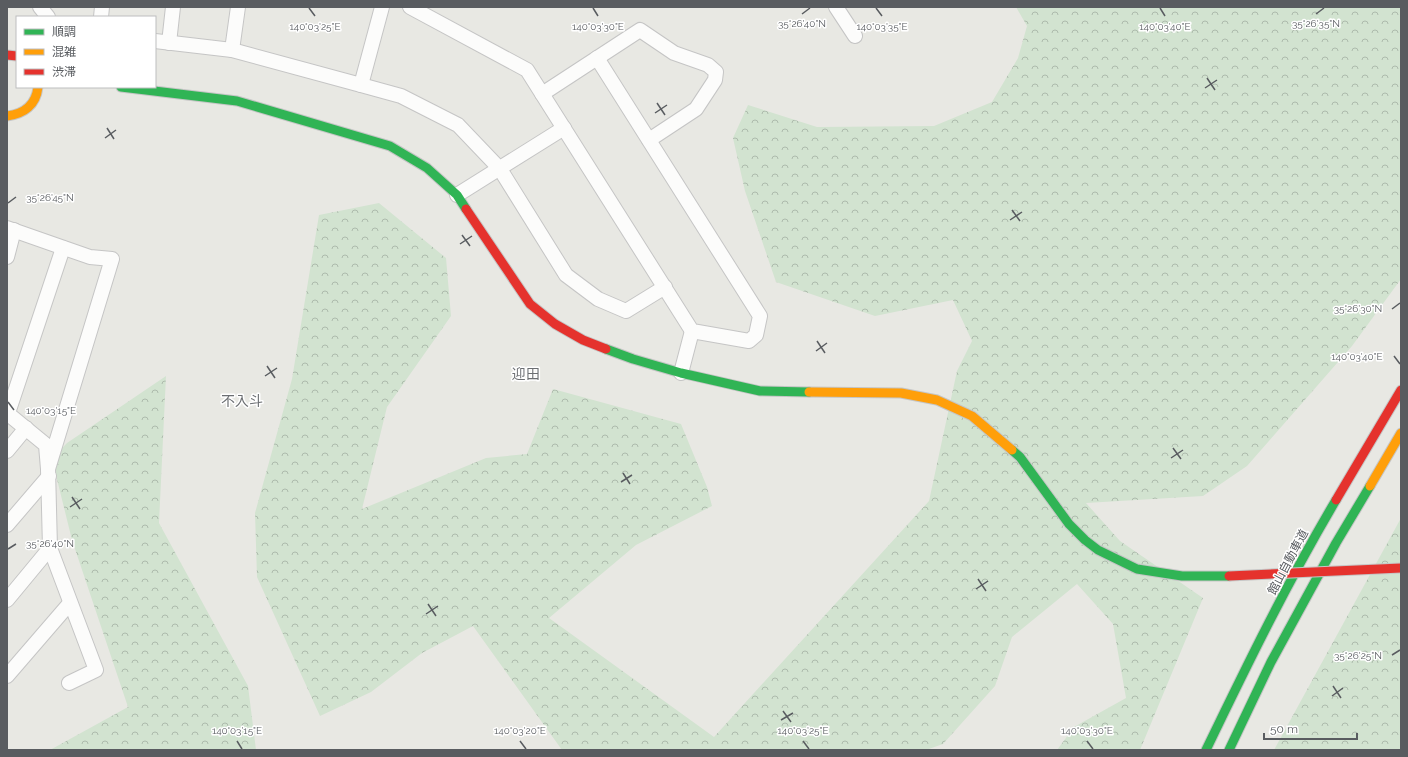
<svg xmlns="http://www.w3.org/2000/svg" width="1408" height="757" viewBox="0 0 1408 757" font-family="Raleway,'Noto Sans JP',sans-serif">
<defs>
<pattern id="forest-crowns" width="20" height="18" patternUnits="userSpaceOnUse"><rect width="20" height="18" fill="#d2e3d0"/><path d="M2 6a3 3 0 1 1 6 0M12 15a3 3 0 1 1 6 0" fill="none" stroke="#adbbac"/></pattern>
</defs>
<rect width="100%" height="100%" fill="#e8e8e3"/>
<g fill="url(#forest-crowns)">
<path d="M1016 7H1401V279L1352 346 1247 466 1203 496 1086 503 1120 541 1203 598 1140 750H1057L1074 727 1126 698 1113 624 1077 584 1012 637 995 686 943 744 926 750H562L473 626 422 653 371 692 320 716 257 577 255 513 292 379 319 215 379 203 446 258 451 316 387 407 362 509 486 458 527 454 553 389 681 424 707 487 712 506 636 545 549 618 714 737 929 501 957 371 972 341 953 300 875 316 776 282 745 191 733 138 748 105 817 127 934 126 992 102 1018 58 1027 26Z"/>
<path d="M166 376 159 523 248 686 256 750H50L128 707 72 540 52 459 67 443Z"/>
<path d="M1401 518V750H1274Z"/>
</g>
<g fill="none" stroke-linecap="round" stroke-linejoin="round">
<g stroke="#c5c5c5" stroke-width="16">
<g id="street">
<path d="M40 7 48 17"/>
<path d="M410 7 527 70 692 331 749 341 756 335 760 316 597 58"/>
<path d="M836 7 855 36"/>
<path d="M101 17 102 7"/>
<path d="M155 41 232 50 361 85 401 96 458 125 500 169 566 275 598 299 626 311 665 287"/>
<path d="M169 43 173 7"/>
<path d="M232 50 238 7"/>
<path d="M361 85 382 7"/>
<path d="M542 94 640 30 674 53 708 65 716 72 715 80 696 109 649 140"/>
<path d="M457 195 564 128"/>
<path d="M7 228 90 257 112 259 48 469"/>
<path d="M7 257 14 230"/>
<path d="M681 373 692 331"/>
<path d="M7 413 46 445 48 469 50 548 96 670 69 683"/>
<path d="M8 413 63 248"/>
<path d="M7 451 26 428"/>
<path d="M7 525 49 476"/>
<path d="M7 600 50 548"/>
<path d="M7 676 70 603"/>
</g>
</g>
<g stroke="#c5c5c5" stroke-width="11">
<g id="fast">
<path d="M121 87 237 101 390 146 427 168 457 195 466 209"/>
<path d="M606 349 633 359 681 373 760 391 809 392"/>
<path d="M1012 450 1020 457 1069 524 1085 540 1098 550 1137 569 1182 576H1229"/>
<path d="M1206 750C1247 665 1288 581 1336 500"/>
<path d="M1229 750 1271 662 1336 543 1370 486"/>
</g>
</g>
<g stroke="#c5c5c5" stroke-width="11">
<g id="slow">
<path d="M7 116C24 114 36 105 38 87"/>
<path d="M809 392 901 393 937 400 972 416 1012 450"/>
<path d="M1370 486 1401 433"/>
</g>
</g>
<g stroke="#c5c5c5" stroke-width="11">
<g id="jam">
<path d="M7 55 17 56"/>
<path d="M466 209 530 304 555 324 583 340 606 349"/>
<path d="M1336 500 1401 390"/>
</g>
</g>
<use href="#street" stroke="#fcfcfb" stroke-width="14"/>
<use href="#fast" stroke="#30b455" stroke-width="9"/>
<use href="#slow" stroke="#ff9f0a" stroke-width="9"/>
<use href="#jam" stroke="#e5322d" stroke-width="9"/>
<g stroke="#c5c5c5" stroke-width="11" stroke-linecap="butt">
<path id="jam-bridge" d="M1229 576 1401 568"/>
</g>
<use href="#jam-bridge" stroke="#e5322d" stroke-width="9"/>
</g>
<path fill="none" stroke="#595c60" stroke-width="1.5" d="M309 8 315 16M593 8 598 16M876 8 882 16M1160 8 1165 16M802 14 810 8M1316 14 1324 8M1207 78 1215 90M1205 88 1217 80M657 103 665 115M655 113 667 105M107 128 114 139M105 138 116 130M8 203 16 197M1012 210 1020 221M1010 220 1022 212M462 235 470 246M460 244 472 236M1392 309 1400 303M817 341 825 353M816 351 827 343M1394 356 1400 364M267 366 275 378M265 376 277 368M8 402 14 410M1173 448 1181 459M1171 458 1183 450M623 473 630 484M621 482 632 475M72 497 80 509M70 507 82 499M8 549 16 544M978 579 986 591M976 589 988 581M428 604 436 616M426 614 438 606M1392 655 1400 650M1333 686 1341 698M1332 696 1343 688M783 711 791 722M781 720 793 713M237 741 242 749M520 741 526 749M803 741 809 749M1087 741 1093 749"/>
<g text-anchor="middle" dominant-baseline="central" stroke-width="3" stroke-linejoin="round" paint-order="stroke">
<g font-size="12" fill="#595c60" stroke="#fff">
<text transform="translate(1288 562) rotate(-62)">館山自動車道</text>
</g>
<g font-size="14" fill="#6b6e72" stroke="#fff">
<text x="526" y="374">迎田</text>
<text x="242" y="401">不入斗</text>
</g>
</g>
<g font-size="10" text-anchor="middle" fill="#595c60" stroke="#fff" stroke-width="3" stroke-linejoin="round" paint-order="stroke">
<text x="802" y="27">35°26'40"N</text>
<text x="1316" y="27">35°26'35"N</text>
<text x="315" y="30">140°03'25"E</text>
<text x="598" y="30">140°03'30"E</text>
<text x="882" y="30">140°03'35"E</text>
<text x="1165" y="30">140°03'40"E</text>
<text x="50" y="201">35°26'45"N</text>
<text x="1358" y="312">35°26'30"N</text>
<text x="1357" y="360">140°03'40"E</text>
<text x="51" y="414">140°03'15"E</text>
<text x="50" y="547">35°26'40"N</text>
<text x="1358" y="659">35°26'25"N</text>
<text x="237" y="734">140°03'15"E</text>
<text x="520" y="734">140°03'20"E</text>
<text x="803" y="734">140°03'25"E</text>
<text x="1087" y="734">140°03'30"E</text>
</g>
<rect width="1408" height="757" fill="none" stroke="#595c60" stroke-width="16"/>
<rect x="16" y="16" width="140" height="72" fill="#ffffff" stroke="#bdbebf"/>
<rect x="24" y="29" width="20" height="6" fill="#30b455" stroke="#bdbebf"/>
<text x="52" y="36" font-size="12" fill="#595c60">順調</text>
<rect x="24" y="49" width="20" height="6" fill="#ff9f0a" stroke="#bdbebf"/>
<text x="52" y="56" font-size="12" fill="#595c60">混雑</text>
<rect x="24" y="69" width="20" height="6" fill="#e5322d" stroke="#bdbebf"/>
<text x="52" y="76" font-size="12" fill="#595c60">渋滞</text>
<path d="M1264 733v6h93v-6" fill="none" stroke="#595c60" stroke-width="2"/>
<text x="1270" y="733" font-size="12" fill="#595c60" stroke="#ffffff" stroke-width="3" paint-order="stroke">50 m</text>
</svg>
